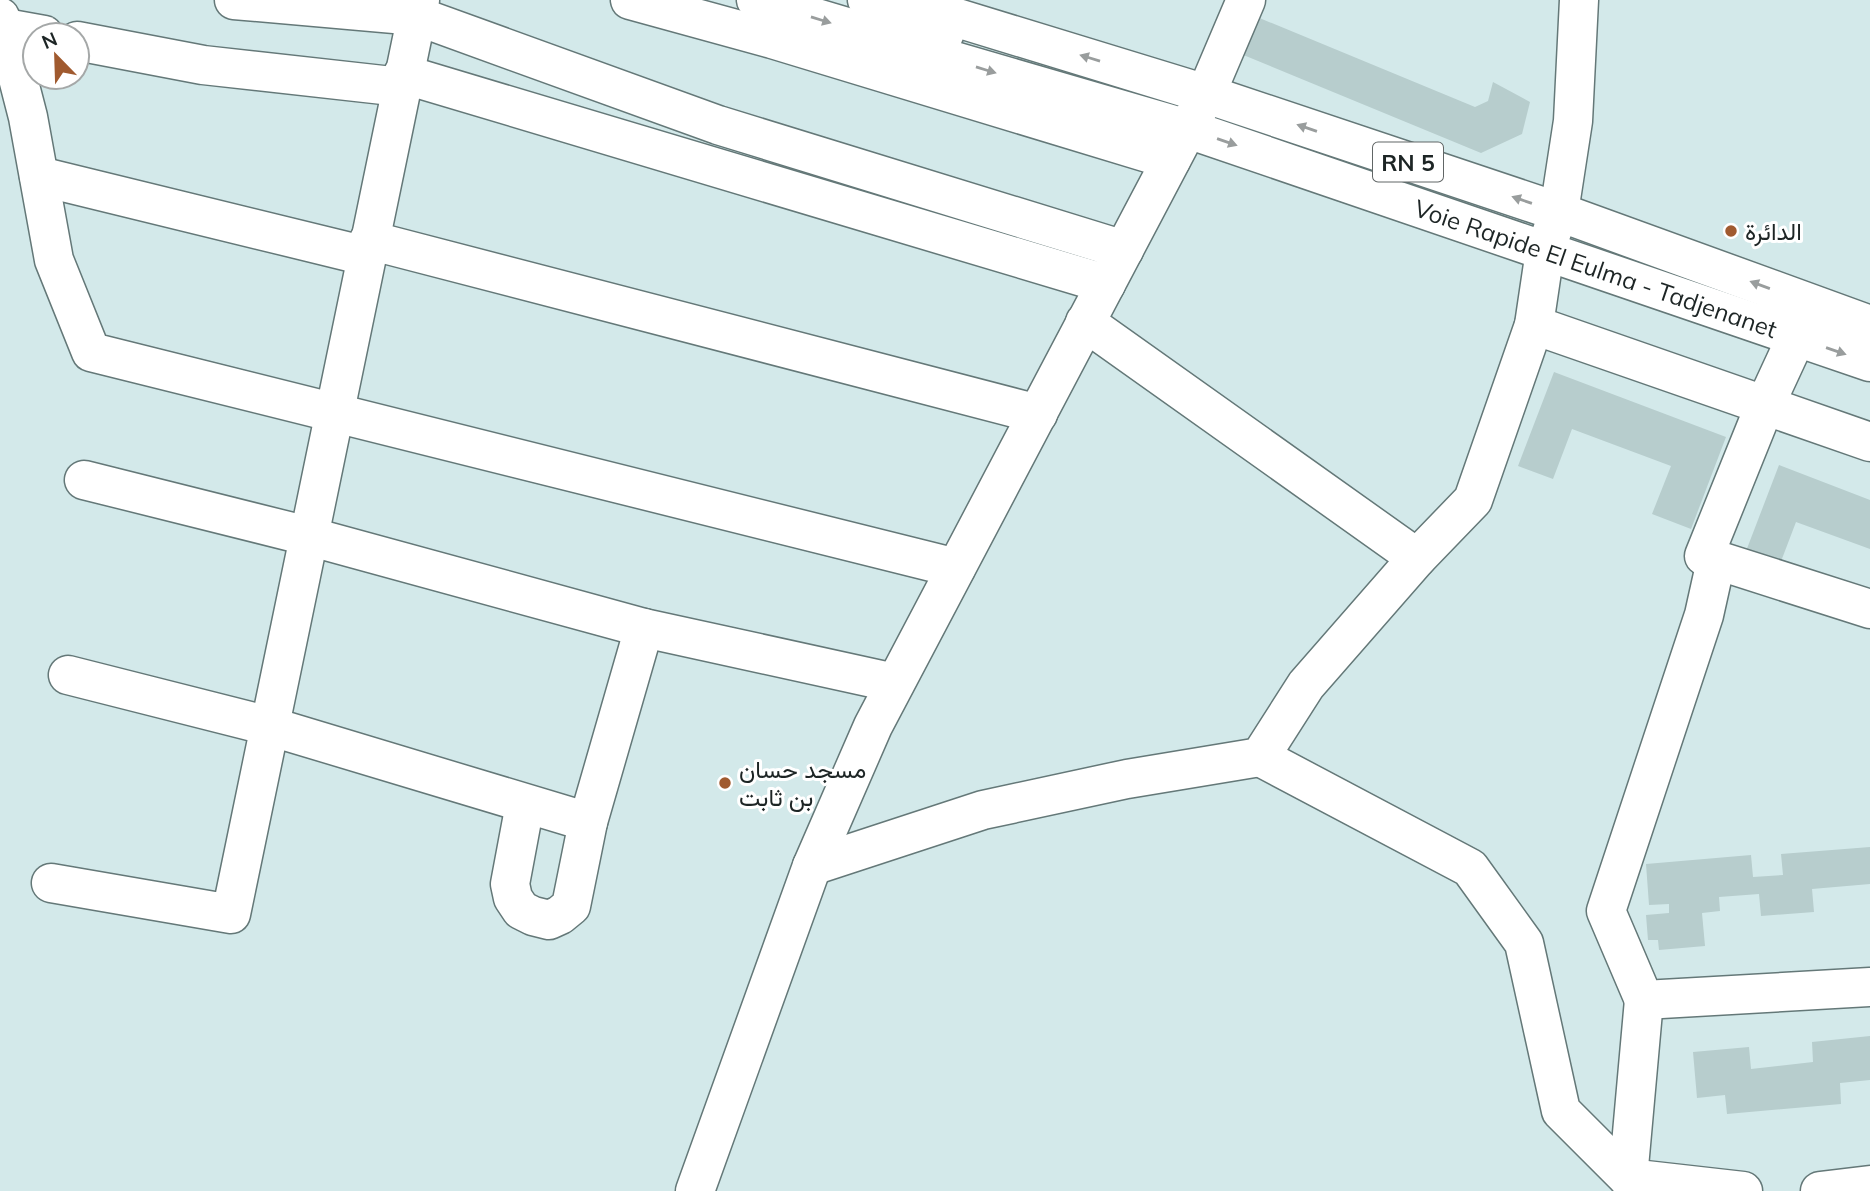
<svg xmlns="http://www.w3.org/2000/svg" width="1870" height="1191" viewBox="0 0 1870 1191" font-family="Mulish,Vazirmatn,sans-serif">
<rect width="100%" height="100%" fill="#d3e9ea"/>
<g fill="#b7cdcd">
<path d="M1257 17 1475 107 1488 101 1493 82 1530 102 1522 134 1481 153 1241 54Z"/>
<path d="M1554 372 1726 437 1691 529 1652 514 1671 466 1572 429 1553 479 1518 466Z"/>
<path d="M1779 465 1870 500V549L1796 522 1777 572 1743 559Z"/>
<path d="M1870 847V884L1812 889 1814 912 1761 916 1759 894 1719 897 1720 911 1702 913 1705 946 1659 950 1658 940H1648L1646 915 1669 913V904L1649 905 1646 864 1751 855 1753 877 1783 875 1781 854Z"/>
<path d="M1870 1036V1080L1840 1083 1841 1104 1727 1114 1725 1095 1697 1098 1693 1052 1749 1047 1751 1069 1813 1062 1812 1042Z"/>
</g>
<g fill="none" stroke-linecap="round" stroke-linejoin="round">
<g stroke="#647878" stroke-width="41">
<g id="minor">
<path d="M234 0 417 16 718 125 1124 250"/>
<path d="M630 0 772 39 1171 160"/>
<path d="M0 17 5 28 28 117 54 260 91 352 956 568"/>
<path d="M5 28 44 35"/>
<path d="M77 41 203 65 401 87"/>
<path d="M403 74 1106 284"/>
<path d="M39 176 366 256"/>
<path d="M369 240 1038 414"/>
<path d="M1805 305 1796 338 1765 405 1704 556 1870 609"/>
<path d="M1085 322 1417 558"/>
<path d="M1534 325 1870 442"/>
<path d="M84 480 308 536 644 628 895 683"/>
<path d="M1716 561 1704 615 1606 911 1644 1000 1870 987"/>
<path d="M68 675 269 726 588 822"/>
<path d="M1260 757 1470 868 1524 943 1561 1111 1628 1178 1743 1191"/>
<path d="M525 804 510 884 513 898 521 910 533 916 549 920 560 915 571 906 588 822 644 628"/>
<path d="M812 866 983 810 1127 779 1260 757 1306 685 1417 558 1473 500 1534 325 1545 251 1559 212 1573 121 1579 0"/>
<path d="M51 883 231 914 420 0"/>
<path d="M1628 1178 1644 1000"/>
<path d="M695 1191 812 866 873 726 1206 94 1246 0"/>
<path d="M1820 1191 1870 1185"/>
</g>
</g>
<g stroke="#647878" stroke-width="41">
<g id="highway">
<path d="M756 0 907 45"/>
<path d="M867 0 905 10"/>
<path d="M941 13 1206 94 1559 212 1870 325"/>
<path id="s1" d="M921 50C936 48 950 37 944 20 931 0 870 26 913 49L1188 129 1870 362"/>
</g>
</g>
<use href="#minor" stroke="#fff" stroke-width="38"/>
<use href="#highway" stroke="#fff" stroke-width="38"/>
</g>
<defs><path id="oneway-solid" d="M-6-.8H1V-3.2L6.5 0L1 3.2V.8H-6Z" transform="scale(1.75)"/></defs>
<g fill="#999d9d">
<use href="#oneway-solid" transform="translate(821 20) rotate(17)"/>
<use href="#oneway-solid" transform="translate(1090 58) rotate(-163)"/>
<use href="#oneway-solid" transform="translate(986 70) rotate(17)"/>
<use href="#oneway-solid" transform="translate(1307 128) rotate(-161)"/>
<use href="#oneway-solid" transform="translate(1227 142) rotate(19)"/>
<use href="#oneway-solid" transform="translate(1522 200) rotate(-161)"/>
<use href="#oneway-solid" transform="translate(1760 285) rotate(-160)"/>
<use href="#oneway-solid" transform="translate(1836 351) rotate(19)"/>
</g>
<g fill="#a05a2f" stroke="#fff" stroke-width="2.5">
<circle cx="1731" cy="231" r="7"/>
<circle cx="725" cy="783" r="7"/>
</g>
<g text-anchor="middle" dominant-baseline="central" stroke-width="6" stroke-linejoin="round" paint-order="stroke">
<rect fill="#fff" stroke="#616666" stroke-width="2" x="1373" y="142.5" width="70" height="39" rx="5"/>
<g font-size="23" font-weight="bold" fill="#1d2525">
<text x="1408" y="162">RN 5</text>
</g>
<g font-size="24" fill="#1d2525" stroke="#fff" text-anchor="start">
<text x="1745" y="231">الدائرة</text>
<text x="739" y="769">مسجد حسان<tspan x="739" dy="28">بن ثابت</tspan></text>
</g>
<g font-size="24" fill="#1d2525" stroke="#fff">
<text stroke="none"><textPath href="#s1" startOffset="842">Voie Rapide El Eulma - Tadjenanet</textPath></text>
</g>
</g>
<g transform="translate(56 56) rotate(337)"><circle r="33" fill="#ffffff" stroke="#a5a8a8" stroke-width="2"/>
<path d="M0-5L12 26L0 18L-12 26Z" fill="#a05a2f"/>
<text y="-10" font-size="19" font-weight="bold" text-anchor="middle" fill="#1d2525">N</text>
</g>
</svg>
